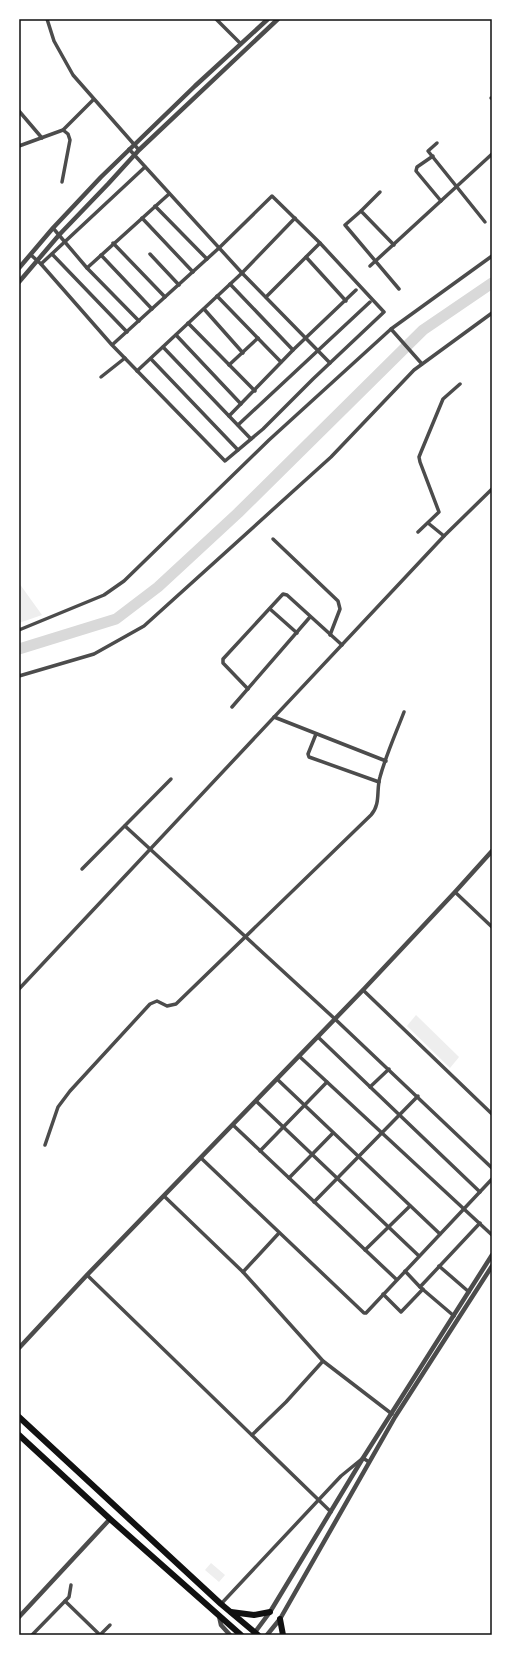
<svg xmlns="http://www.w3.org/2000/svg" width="511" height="1654" viewBox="0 0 511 1654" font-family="Raleway,sans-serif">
<rect width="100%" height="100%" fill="#fff"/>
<g fill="#eee">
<path d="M19 583 42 615 19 623Z"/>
<path d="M416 1015 459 1057 450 1068 407 1026Z"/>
<path d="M211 1563 225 1575 219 1582 205 1570Z"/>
</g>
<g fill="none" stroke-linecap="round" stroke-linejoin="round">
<path stroke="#d9d9d9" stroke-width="11" d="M19 649 116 619 158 587 238 513 423 330 492 283"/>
<g stroke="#4c4c4c" stroke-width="3.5">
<path d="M47 19 54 41 73 75 139 150"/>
<path d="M216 19 241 44"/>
<path d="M491 98H492"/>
<path d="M19 111 42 138"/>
<path d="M437 143 428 151 485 222"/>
<path d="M19 146 63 130 93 100"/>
<path d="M129 149 242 273 330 363"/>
<path d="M433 156 417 167 416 171 441 201"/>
<path d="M62 182 70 140 68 134 63 130"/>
<path d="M380 192 361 211 394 245"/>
<path d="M155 206 207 259"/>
<path d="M361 211 345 225 399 289"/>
<path d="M142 218 193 272"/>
<path d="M53 228 87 268 139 321"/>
<path d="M113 243 165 297"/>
<path d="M52 254 127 332"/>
<path d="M150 254 179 285"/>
<path d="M31 255 41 264 112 345 225 461 263 429 313 379 384 312 320 243 272 196 219 248 112 345"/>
<path d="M101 255 152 309"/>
<path d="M306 257 346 301"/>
<path d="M41 264 145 167"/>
<path d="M370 266 492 154"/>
<path d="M87 268 169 194"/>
<path d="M230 284 293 350"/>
<path d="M217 296 281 362"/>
<path d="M266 297 320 243"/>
<path d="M204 309 243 353"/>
<path d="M188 323 255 391"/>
<path d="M391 329 422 364"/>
<path d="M176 335 241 404"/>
<path d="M163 347 251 439"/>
<path d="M151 359 238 450"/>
<path d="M229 365 258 338"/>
<path d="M137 371 242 273 295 218"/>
<path d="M101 377 125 358"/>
<path d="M229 416 293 350 356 290"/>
<path d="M238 425 370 302"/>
<path d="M428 523 444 536"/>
<path d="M418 532 439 512 420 462 419 457 421 452 443 399 460 384"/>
<path d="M273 539 338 601 340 609 330 635"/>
<path d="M270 609 297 633"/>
<path d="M19 630 104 595 124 581 269 440 391 329 492 256"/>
<path d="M19 676 94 654 144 626 331 457 414 370 492 313"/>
<path d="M248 689 223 663V659L283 594 287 595 342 645"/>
<path d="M232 707 310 617"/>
<path d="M274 717 386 761"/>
<path d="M316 734 308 754 309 757 379 782"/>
<path d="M125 826 335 1019 492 1168"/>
<path d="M82 869 171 779"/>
<path d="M455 892 492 927"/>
<path d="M19 989 444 536 492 489"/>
<path d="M363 990 492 1114"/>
<path d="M318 1037 480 1192"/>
<path d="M299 1056 492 1235"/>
<path d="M277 1079 440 1234"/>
<path d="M370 1087 389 1069"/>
<path d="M256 1101 419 1256"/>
<path d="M233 1125 396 1279"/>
<path d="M45 1145 58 1107 70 1091 150 1004 157 1001 167 1006 176 1004 371 815C381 804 376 790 380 777 386 755 396 733 404 712"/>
<path d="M260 1151 327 1082"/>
<path d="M201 1158 364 1313H366L492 1179"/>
<path d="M289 1178 333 1133"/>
<path d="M164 1196 243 1272 323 1361 392 1414"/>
<path d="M314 1202 418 1096"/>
<path d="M365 1250 410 1206"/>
<path d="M439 1266 469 1292"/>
<path d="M405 1271 420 1287 454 1316"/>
<path d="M243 1272 279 1233"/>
<path d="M87 1275 331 1512"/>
<path d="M420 1287 480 1223"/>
<path d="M383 1294 401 1312 423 1289"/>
<path d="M252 1435 286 1402 323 1361"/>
<path d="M65 1601 100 1635 110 1625"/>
<path d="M221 1604 341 1476 363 1458 369 1462"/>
<path d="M32 1635 69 1597 71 1585"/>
</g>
<g stroke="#4c4c4c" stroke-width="4.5">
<path d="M19 268 53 228 101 177 195 86 268 19"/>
<path d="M19 282 59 235 108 184 139 150 278 19"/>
<path d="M19 1348 87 1275 363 990 455 892 492 851"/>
<path d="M219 1616 221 1625 230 1635"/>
<path d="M19 1617 110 1519"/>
<path d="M253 1635 270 1612 363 1458 492 1255"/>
<path d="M267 1635 280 1619 395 1417 492 1266"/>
</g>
<g stroke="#111" stroke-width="6">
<path d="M19 1417 221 1604 258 1635"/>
<path d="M19 1435 110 1519 241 1635"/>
<path d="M231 1612 254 1615 270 1612"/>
<path d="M280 1619 283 1635"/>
</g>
</g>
<rect width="511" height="1654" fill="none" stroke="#ffffff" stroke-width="40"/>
<rect x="20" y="20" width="471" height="1614" fill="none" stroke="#111" stroke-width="1.5"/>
</svg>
